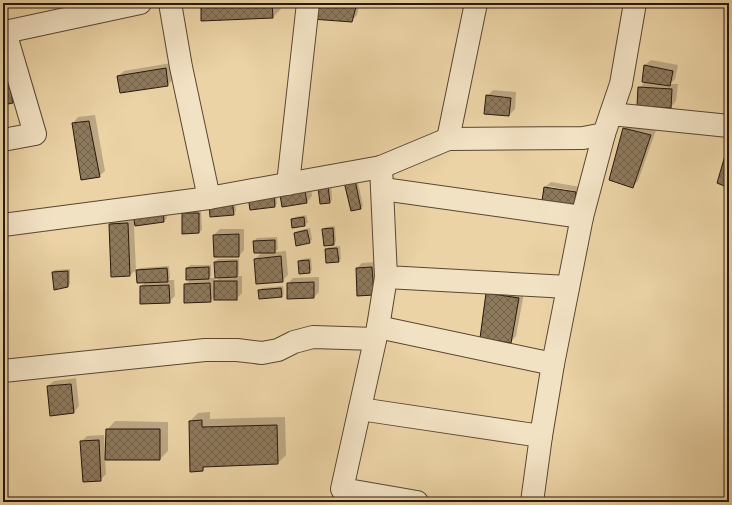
<svg xmlns="http://www.w3.org/2000/svg" width="732" height="505" viewBox="0 0 732 505" font-family="'IM FELL DW Pica',serif">
<defs>
<pattern id="building-cross-hatch" width="8" height="8" patternUnits="userSpaceOnUse"><rect width="8" height="8" fill="#8d795c"/><path d="M0 0l8 8M0 8l8-8" fill="none" stroke="#73624a"/></pattern>
</defs>
<rect width="100%" height="100%" fill="#ebd3a5"/>
<filter id="stains"><feTurbulence type="fractalNoise" baseFrequency=".005" numOctaves="4"/><feColorMatrix values="0 0 0 0 .2 0 0 0 0 .09 0 0 0 0 .02 0 0 0 .5 -.17"/></filter>
<radialGradient id="worn" r=".72"><stop offset=".6" stop-color="#630" stop-opacity="0"/><stop offset="1" stop-color="#630" stop-opacity=".3"/></radialGradient>
<g fill="#0003">
<path d="M202 3H281V9L273 17Z"/>
<path d="M314 3H360L357 15 351 21Z"/>
<path d="M651 60 678 65 675 79 670 84H678L676 101 671 107 639 88 646 81 645 65Z"/>
<path d="M171 63 173 79 168 85 118 76 124 71Z"/>
<path d="M493 90 516 92 515 109 509 115 487 96Z"/>
<path d="M95 115 105 171 99 176 73 123 78 117Z"/>
<path d="M630 123 656 130 638 181 632 187 624 129Z"/>
<path d="M357 178 363 206 360 208 346 182Z"/>
<path d="M310 180 312 196 307 202 286 184Z"/>
<path d="M551 182 581 187 580 192 548 186V188L580 194 573 205 545 187Z"/>
<path d="M331 184 332 200 330 202 321 185Z"/>
<path d="M276 191 277 204 274 206 251 209Z"/>
<path d="M235 198 236 211 233 214 211 216Z"/>
<path d="M165 207 167 218 164 221 134 225 136 270 130 275 112 276 110 225 116 219Z"/>
<path d="M201 210 202 230 199 232 183 233V214L185 211Z"/>
<path d="M306 215 308 222 305 225 293 226 292 219 295 217Z"/>
<path d="M335 226 336 241 334 244 323 230 326 227Z"/>
<path d="M310 228 312 240 309 242 295 233 297 231Z"/>
<path d="M220 229H244V250L239 256 214 235Z"/>
<path d="M277 237 278 249 275 252 286 251 288 275 282 281 255 259 262 252H255L254 241 257 238Z"/>
<path d="M340 246 341 259 338 261 326 250 328 247Z"/>
<path d="M311 258 312 270 309 272 299 261 302 259Z"/>
<path d="M218 259H239V274L237 276H242V293L236 299 215 296 210 301 185 285 191 279H187V268L190 265H211V276L209 278H215V282L220 277 215 262Z"/>
<path d="M378 262 373 294 357 268 362 263Z"/>
<path d="M169 266 170 278 168 280H174L175 296 169 302 141 287 145 282 137 270 140 268Z"/>
<path d="M70 269V284L68 286 53 272 55 270Z"/>
<path d="M319 277V292L314 297 288 284 293 278Z"/>
<path d="M283 286 284 294 281 296 260 290 262 288Z"/>
<path d="M487 293H524L516 336 511 342Z"/>
<path d="M76 378 79 406 74 412 48 386 54 381Z"/>
<path d="M210 412V419L285 417 286 455 278 463 207 465 202 470 190 421 198 413Z"/>
<path d="M115 421 168 422V451L160 459H105L106 474 100 480 81 442 87 436 104 435 105 454H107V430Z"/>
</g>
<g fill="url(#building-cross-hatch)" stroke="#28170c">
<path d="M201 3H272L273 18 201 21Z"/>
<path d="M313 3H357L352 22 312 19Z"/>
<path d="M3 51 13 103 3 105Z"/>
<path d="M644 65 673 71 670 86 642 82Z"/>
<path d="M166 68 168 86 120 93 117 76Z"/>
<path d="M638 87 672 89 671 108 637 106Z"/>
<path d="M486 95 511 98 509 116 484 114Z"/>
<path d="M89 121 100 177 81 180 72 123Z"/>
<path d="M623 128 651 135 633 188 609 180Z"/>
<path d="M729 142V188L717 183Z"/>
<path d="M355 180 361 209 351 211 344 182Z"/>
<path d="M304 185 307 203 282 207 279 189Z"/>
<path d="M328 186 330 203 320 204 318 187Z"/>
<path d="M544 187 576 192 574 206 542 201Z"/>
<path d="M274 193 275 207 250 210 248 196Z"/>
<path d="M232 200 234 215 210 217 209 202Z"/>
<path d="M163 209 164 222 135 226 133 213Z"/>
<path d="M182 213H199V233L182 234Z"/>
<path d="M304 217 305 226 292 228 291 219Z"/>
<path d="M128 223 130 276 111 277 109 224Z"/>
<path d="M333 228 334 245 324 246 322 229Z"/>
<path d="M307 230 310 243 296 246 294 233Z"/>
<path d="M239 234V257H214L213 235Z"/>
<path d="M275 240V253H254L253 241Z"/>
<path d="M337 248 339 262 326 263 325 249Z"/>
<path d="M281 256 283 282 256 284 254 259Z"/>
<path d="M309 260 310 273 299 274 298 261Z"/>
<path d="M237 261V277L215 278 214 262Z"/>
<path d="M209 267V279L186 280V268Z"/>
<path d="M372 267 374 295 357 296 356 268Z"/>
<path d="M167 268 168 282 137 283 136 270Z"/>
<path d="M68 271V287L54 290 52 272Z"/>
<rect x="214" y="281" width="23" height="19"/>
<path d="M314 282V298L287 299V283Z"/>
<path d="M210 283 211 302 184 303V284Z"/>
<path d="M169 285 170 303 140 304V286Z"/>
<path d="M281 288 282 297 259 299 258 290Z"/>
<path d="M486 293 519 298 511 343 480 338Z"/>
<path d="M71 384 74 413 50 416 47 386Z"/>
<path d="M202 420V427L277 425 278 464 203 467V471L190 472 189 421Z"/>
<path d="M106 429H160V460H105Z"/>
<path d="M99 440 101 481 83 482 80 441Z"/>
</g>
<g fill="none" stroke-linecap="round" stroke-linejoin="round">
<g stroke="#594632" stroke-width="24">
<g id="minor">
<path d="M170 3 181 67 209 198"/>
<path d="M3 32H5L35 134 3 140"/>
<path d="M5 32 140 3"/>
<path d="M611 114 729 126"/>
<path d="M448 139 476 3"/>
<path d="M381 167 386 277 568 287"/>
<path d="M288 184 308 3"/>
<path d="M383 189 582 217"/>
<path d="M3 225 209 198 381 167 448 139 583 138 604 134 621 84 635 3"/>
<path d="M386 277 378 327 342 489 417 502"/>
<path d="M378 327 553 364"/>
<path d="M3 371 205 350H237L262 353 278 350 294 342 313 337 375 339"/>
<path d="M360 409 541 436"/>
<path d="M532 502 541 436 553 364 582 217 604 134"/>
</g>
</g>
<use href="#minor" stroke="#f2e2c4" stroke-width="22"/>
</g>
<rect width="732" height="505" fill="none" stroke="#ebd3a5" stroke-width="16"/>
<rect x="4" y="4" width="724" height="497" fill="none" stroke="#28170c" stroke-width="2"/>
<rect x="8" y="8" width="716" height="489" fill="none" stroke="#28170c"/>
<rect width="100%" height="100%" filter="url(#stains)"/>
<rect width="100%" height="100%" fill="url(#worn)"/>
</svg>
